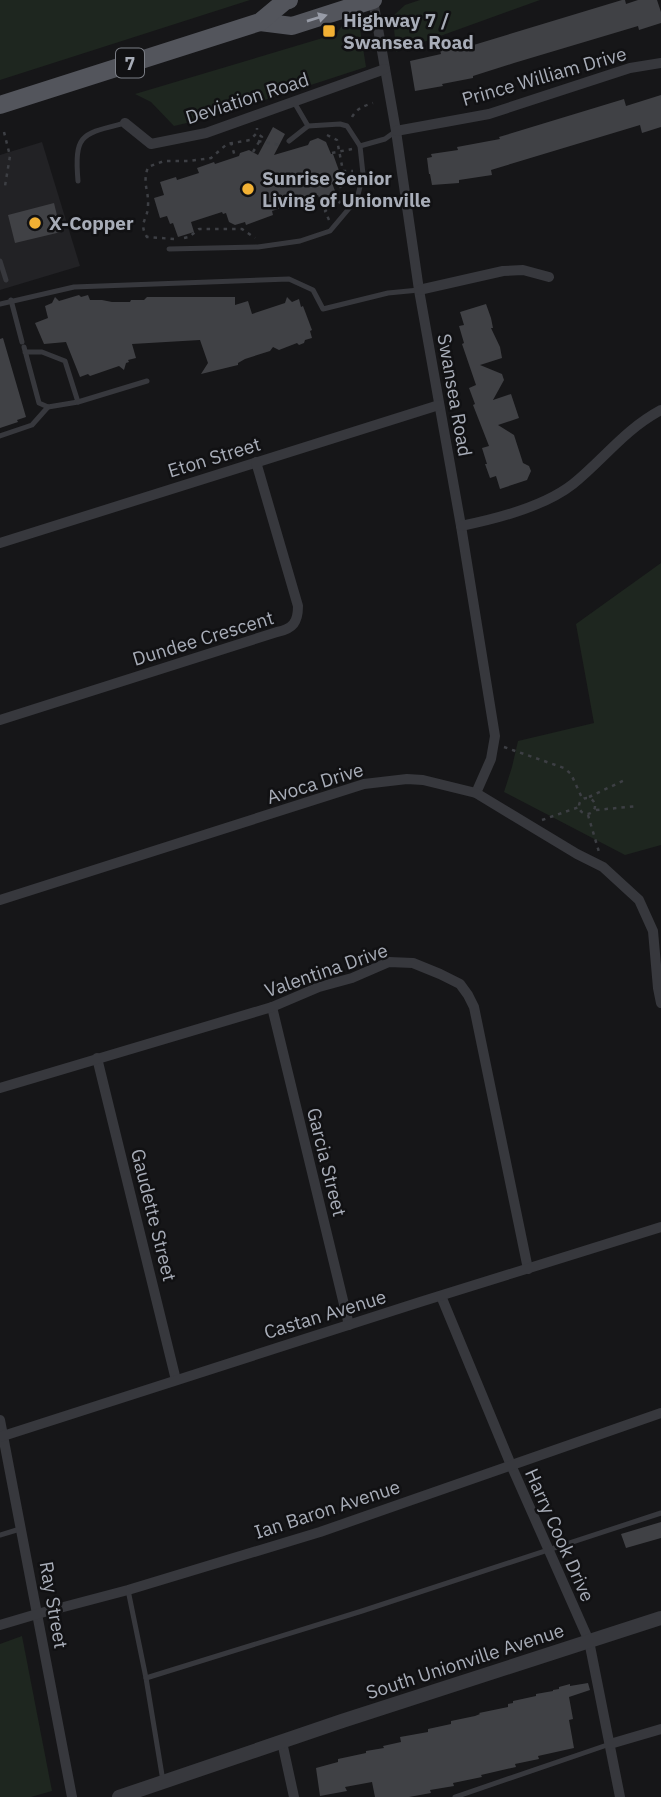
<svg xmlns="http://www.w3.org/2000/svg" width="661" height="1797" viewBox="0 0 661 1797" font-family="'IBM Plex Sans',sans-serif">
<rect width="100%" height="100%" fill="#161618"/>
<path fill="#222225" d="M42 142 80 266 0 290V155Z"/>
<g fill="#1e261f">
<path d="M0 0H250L0 80Z"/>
<path d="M420 0H540L396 52 393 16 405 5Z"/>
<path d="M342 26 360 29 366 67 216 116 174 126 151 102 135 94 336 34Z"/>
<path d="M661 563V845L625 855 504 792 512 767 518 741 594 723 576 624Z"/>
<path d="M22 1636 52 1791 31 1797H0V1644Z"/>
</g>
<g fill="#404145">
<path d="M622 0H625L626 4 638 0H657L661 12V23L639 30 638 26 514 63 473 76V78L442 84 443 86 415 91 410 61 441 54 440 50 467 45V47Z"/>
<path d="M661 95V127L642 133 640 125 491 170 492 175 459 180V183L432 185 430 174H429L427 158 432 157 431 154 458 150 457 147 500 139 499 137 624 99 626 106Z"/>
<path d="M273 127 285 134 274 155 308 145 310 141 318 138 326 142 331 154H333L342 179 332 183 337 196 320 201 318 195 272 211 273 215 246 225 245 222 235 225 229 222 226 213 223 214 222 212 191 222 194 232 178 237 173 223 170 224 167 216 160 218 154 198 164 195 160 182 176 177 177 180 199 173 197 168 214 162 215 164 239 156 240 153 249 150 258 155Z"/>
<path d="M54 203 61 232 15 243 8 215Z"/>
<path d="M79 295 81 297 88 295 90 300H102L112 302H130L131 300H144L147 297H235V305L248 301 252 314 285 303 287 297 292 302 299 299 301 307 303 306 312 330 310 331 312 338 305 340 304 343 299 345 297 343 279 350 273 347 270 351 245 359 238 363V365L201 374 208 363 200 340 132 344 136 358 128 360 129 362 126 363 124 370 119 366 90 376 88 374 80 377 66 342 44 344 35 323 48 318 45 306 52 303 55 297 59 301Z"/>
<path d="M486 304 491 318 493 328H491L500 347 502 358 480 365 502 374 504 380 493 400 511 394 519 418 498 425 514 435 523 463 529 466 531 471 527 480 500 489 496 476 490 478 485 464H487L482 448 489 446 473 405 475 404 469 388 476 385 462 344 464 343 459 326 464 325 460 312Z"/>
<path d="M3 338 26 417 17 420 18 422 0 428V339Z"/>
<path d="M661 1522V1538L626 1548 621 1534Z"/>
<path d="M588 1683 590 1690 569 1697 573 1719 569 1720 574 1748 538 1756 539 1759 515 1764 516 1767 481 1775 482 1777 453 1783 454 1786 430 1790 431 1793 409 1797H375L372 1782 345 1787 347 1791 320 1796 316 1768 338 1762V1759L366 1753V1751L384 1748 383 1746 401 1742 400 1737 428 1732V1729L451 1724V1721L475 1716 480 1714 479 1713 508 1707V1704L513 1703V1701L536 1696V1694L553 1691V1690L559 1689V1687L570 1684V1686Z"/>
</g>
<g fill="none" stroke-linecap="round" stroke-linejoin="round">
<g stroke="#3d3f44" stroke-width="2.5" stroke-dasharray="3.5 5" stroke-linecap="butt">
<path d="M352 117C357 108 364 106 373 103"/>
<path d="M4 132 10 156 5 186"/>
<path d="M327 135 337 140 343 171H353"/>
<path d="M258 141 280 145"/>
<path d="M231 142 235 157"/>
<path d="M253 152 262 137 257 133"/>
<path d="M332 153 352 149"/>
<path d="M339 185 345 194"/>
<path d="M329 220 325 211 340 202 348 191"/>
<path d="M184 238 189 237 199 229H242L255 238"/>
<path d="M174 239 147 237C138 223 148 219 148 206 149 189 142 185 148 167L164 161H189L211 158 227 144 250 140 257 133V128"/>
<path d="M504 747 564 768 571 774 582 798"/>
<path d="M589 797 627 779"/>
<circle cx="587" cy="806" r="8"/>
<path d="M596 810 638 806"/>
<path d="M588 815 599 852"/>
<path d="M542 820 579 807"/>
</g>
<g stroke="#37383d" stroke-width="5">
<path d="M294 102 308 126"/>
<path d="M360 146 385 139 396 131"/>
<path d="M78 181C74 133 82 134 125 123"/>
<path d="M169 249 258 247 300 241 330 231 357 199 363 174 360 146 347 126 340 124 308 126 289 141"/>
<path d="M0 261 6 280"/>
<path d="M11 300 22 342"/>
<path d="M0 304 74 287 289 279 313 290 323 309 388 293 419 290"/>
<path d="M24 347 39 403 48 407 78 402 65 361 42 352H25"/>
<path d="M78 402 147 381"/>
<path d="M0 436 32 425 48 407"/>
<path d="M0 1535 20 1529"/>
<path d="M128 1590 146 1678 163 1781"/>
<path d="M146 1678 362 1611 661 1513"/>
<path d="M455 1797 610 1744"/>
</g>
<g stroke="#37383d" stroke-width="10">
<path d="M373 0 396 131 419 290 461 526 495 736 491 759 476 793"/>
<path d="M125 123 151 144 206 133 385 69"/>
<path d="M396 131 489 114 630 68 661 63"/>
<path d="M419 290 503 271 523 270 549 277"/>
<path d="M461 526C496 519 545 506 573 484 604 459 624 430 661 410"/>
<path d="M0 543 439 405"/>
<path d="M0 720 277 632C293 629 298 622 298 606L256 462"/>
<path d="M0 900 364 784 407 779 423 780 476 793 577 854 603 867 639 900 653 931 658 988 661 1003"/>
<path d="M272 1007 349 1325"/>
<path d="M97 1058 176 1380"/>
<path d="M0 1088 272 1007 319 987 352 978 389 962 413 963 440 974 460 984 468 995 474 1007 528 1269"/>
<path d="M441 1296 511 1465 589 1641 620 1797"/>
<path d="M0 1420 72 1797"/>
<path d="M0 1437 420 1302 661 1227"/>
<path d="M0 1625 37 1614 128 1590 320 1532 661 1413"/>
<path d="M282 1742 294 1797"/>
<path d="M610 1744 661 1729"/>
</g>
<path stroke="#37383d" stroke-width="14" d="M119 1797 342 1721 661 1618"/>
<g stroke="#53555c" stroke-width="18">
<path d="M260 22 292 26 373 0"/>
<path d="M0 105 260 22 285 1 289 0"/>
</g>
</g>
<defs><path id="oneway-solid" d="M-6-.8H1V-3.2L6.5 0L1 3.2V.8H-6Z" transform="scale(1.75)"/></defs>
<use fill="#979ba6" href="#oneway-solid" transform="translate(317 18) rotate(-17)"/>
<g fill="#f2b134" stroke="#111113" stroke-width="2.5">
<rect x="322" y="24" width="14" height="14" rx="3.5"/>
<circle cx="248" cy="189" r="7"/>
<circle cx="35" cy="223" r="7"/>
</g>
<g text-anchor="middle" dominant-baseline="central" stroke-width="5" stroke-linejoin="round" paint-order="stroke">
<rect fill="#111113" stroke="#7b7e86" stroke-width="2" x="116" y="48.5" width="28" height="29" rx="5"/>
<g font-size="18" font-weight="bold" fill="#a8adb8">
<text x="130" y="63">7</text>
</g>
<g font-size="19" font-weight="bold" fill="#a8adb8" stroke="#111113" text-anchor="start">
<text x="343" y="20">Highway 7 /<tspan x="343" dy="22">Swansea Road</tspan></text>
<text x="262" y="178">Sunrise Senior<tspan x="262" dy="22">Living of Unionville</tspan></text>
<text x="49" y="223">X-Copper</text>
</g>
<g font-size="19" fill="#a8adb8" stroke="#111113">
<text transform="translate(544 76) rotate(-16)">Prince William Drive</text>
<text transform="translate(247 98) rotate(-18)">Deviation Road</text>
<text transform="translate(455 395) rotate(80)">Swansea Road</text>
<text transform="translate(214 457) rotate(-17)">Eton Street</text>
<text transform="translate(203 638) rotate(-17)">Dundee Crescent</text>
<text transform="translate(315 783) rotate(-17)">Avoca Drive</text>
<text transform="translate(326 970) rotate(-19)">Valentina Drive</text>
<text transform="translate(327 1162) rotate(76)">Garcia Street</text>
<text transform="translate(154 1215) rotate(76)">Gaudette Street</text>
<text transform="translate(325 1314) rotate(-17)">Castan Avenue</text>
<text transform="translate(327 1509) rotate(-18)">Ian Baron Avenue</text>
<text transform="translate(560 1535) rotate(66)">Harry Cook Drive</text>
<text transform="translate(54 1605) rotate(80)">Ray Street</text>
<text transform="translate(465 1661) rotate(-18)">South Unionville Avenue</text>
</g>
</g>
</svg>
